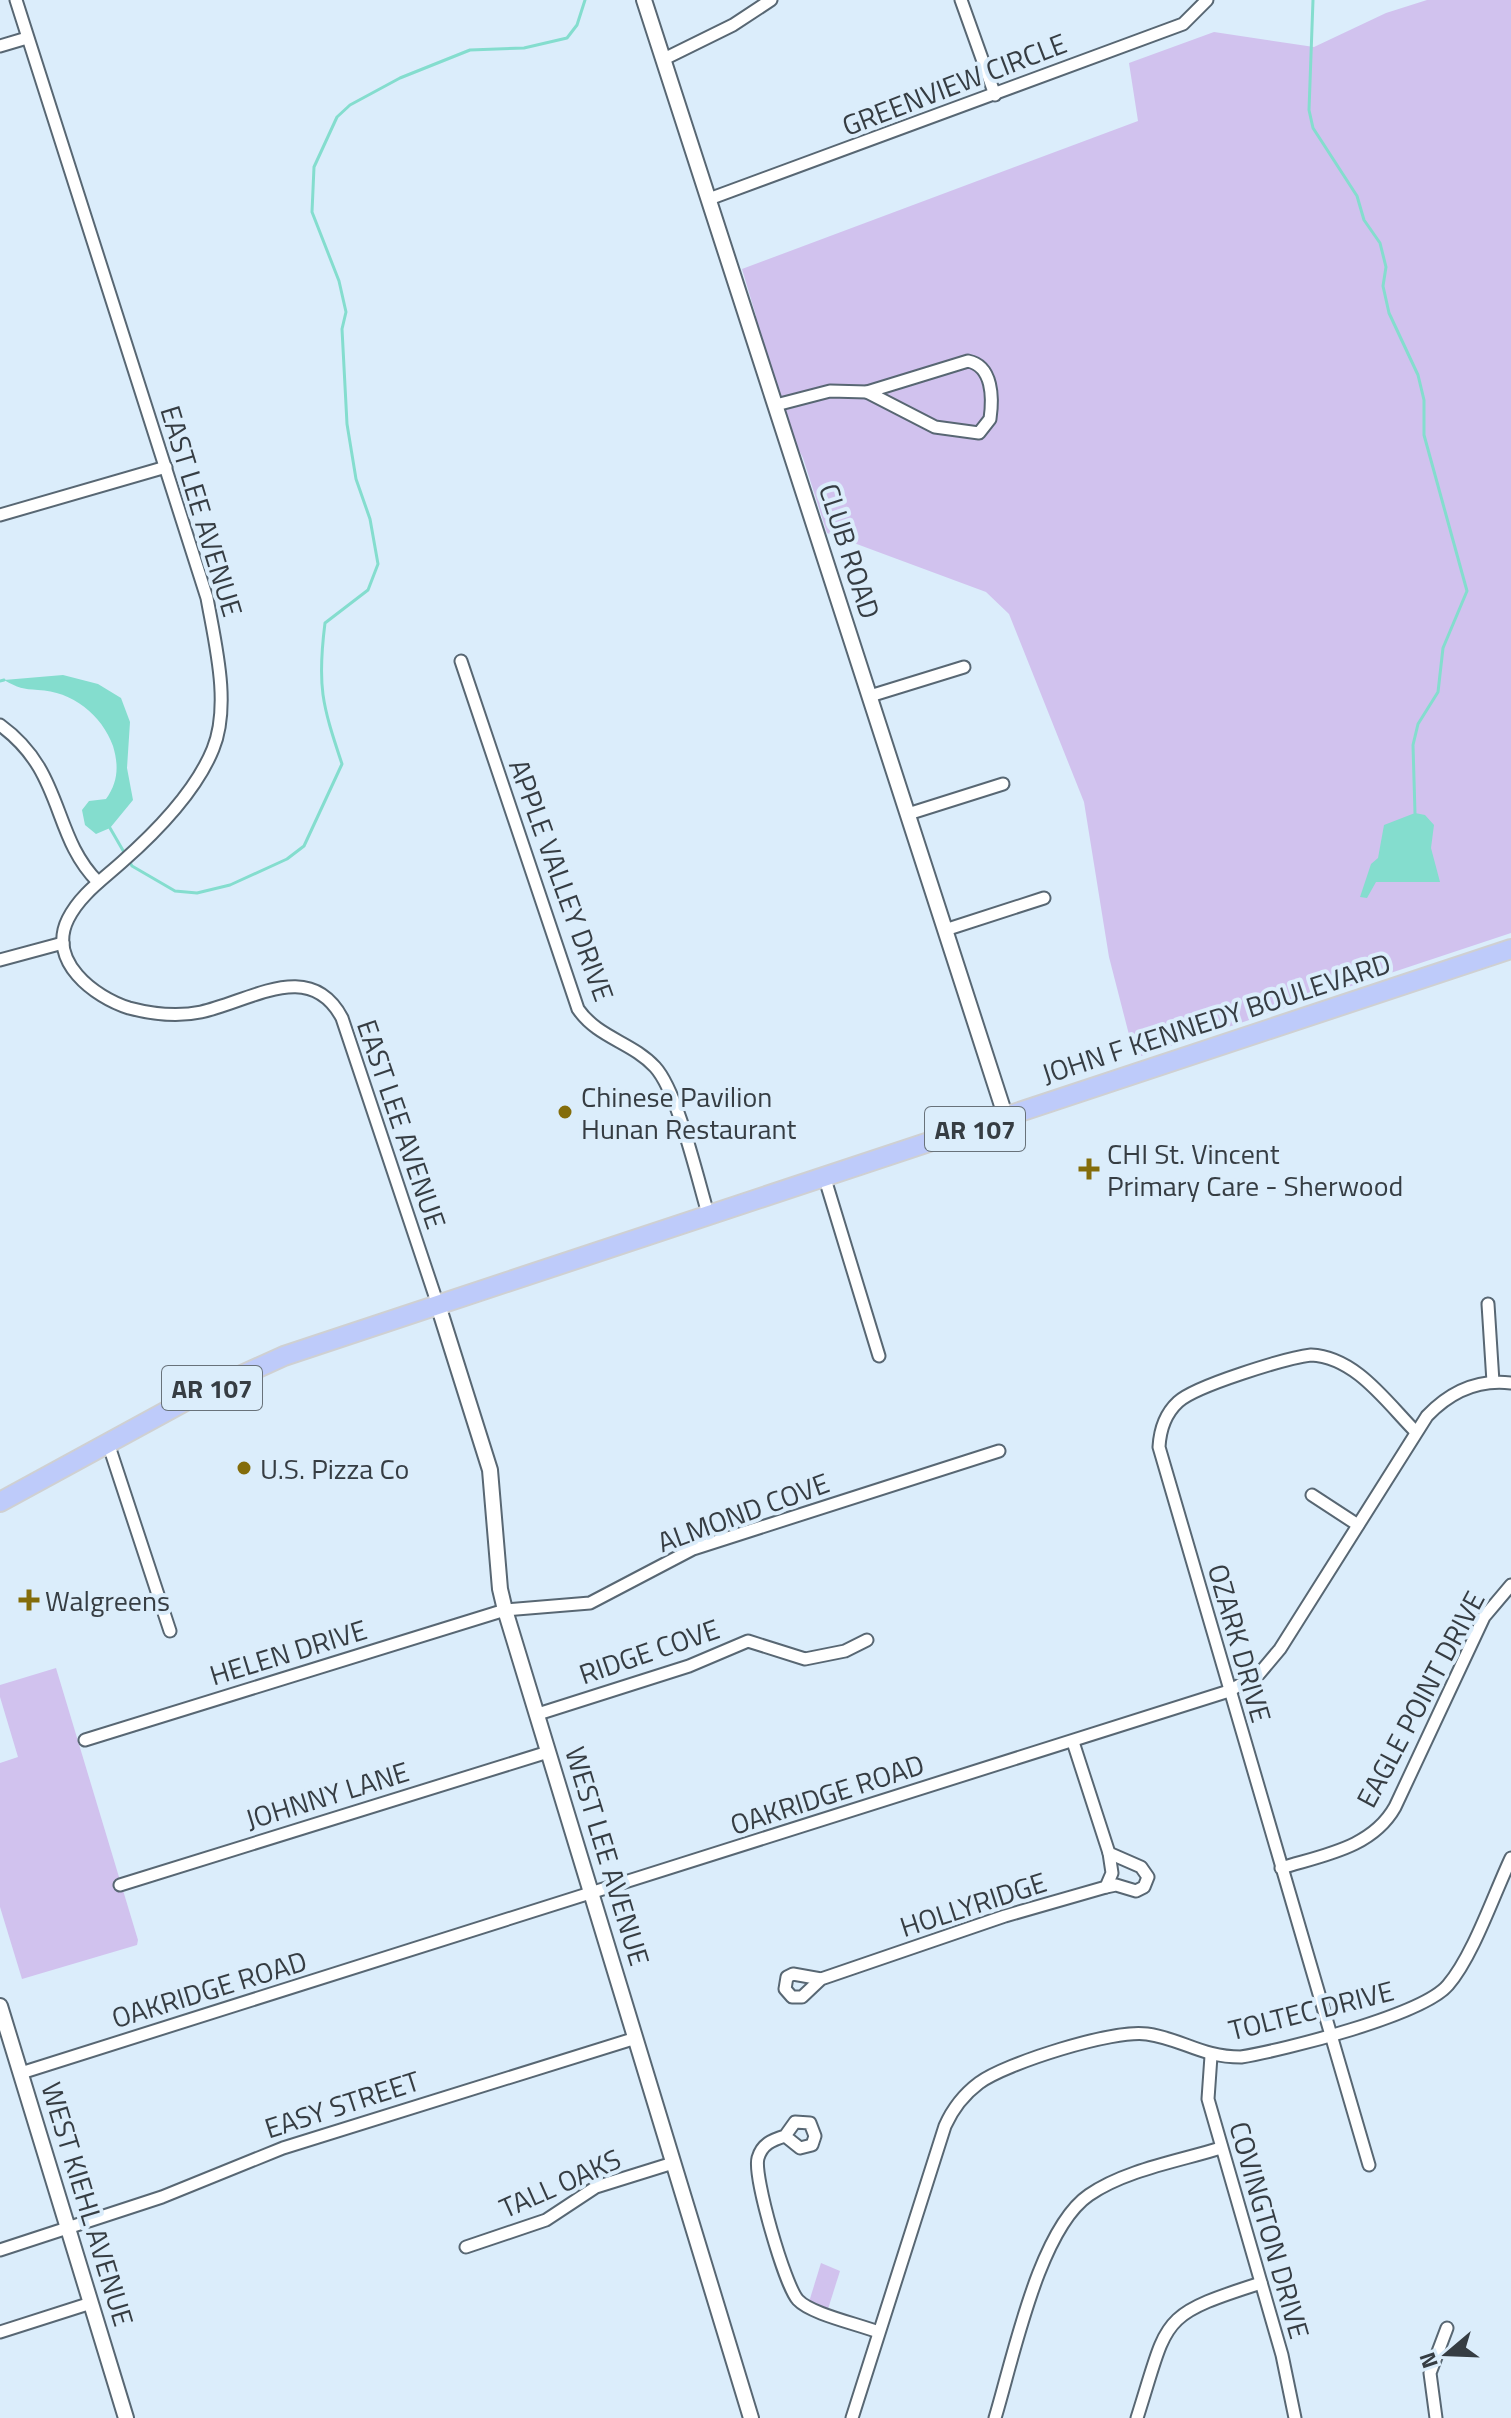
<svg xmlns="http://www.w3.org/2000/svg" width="1511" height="2418" viewBox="0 0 1511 2418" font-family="'Titillium Web',sans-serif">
<rect width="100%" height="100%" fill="#dbedfb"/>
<g fill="#d1c2ee">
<path d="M1427 0H1511V933L1135 1058 1109 957 1084 802 1009 614 986 592 827 533 803 458 776 405 751 328 756 316 742 269 1138 121 1129 63 1214 32 1314 47 1386 13Z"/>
<path d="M56 1668 138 1940 137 1945 22 1979 0 1907V1763L18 1757 0 1697V1685Z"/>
<path d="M821 2263 840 2271 828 2309 809 2302Z"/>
</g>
<g fill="#84ddce">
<path d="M63 675 98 684 121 698 130 722 127 768 133 800 110 828 96 834 85 825 82 810 89 801 106 799C118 782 119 766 113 746 102 715 72 691 38 690 23 689 18 688 4 680Z"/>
<path d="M1415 813 1425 815 1434 825 1431 848 1440 882H1376L1367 898 1360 897 1371 864 1378 858 1384 825Z"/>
</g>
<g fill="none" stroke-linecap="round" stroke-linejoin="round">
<g stroke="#84ddce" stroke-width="3">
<path d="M1313 0 1309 110 1313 128 1357 196 1364 220 1380 243 1386 267 1383 286 1389 313 1418 375 1424 400V435L1467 591 1443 648 1438 692 1418 724 1413 745 1415 813"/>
<path d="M0 681 4 680"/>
<path d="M110 828 132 866 175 891 197 893 230 885 287 859 304 846 342 764C322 704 317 686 325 623L368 590 378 564 370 519 356 479 347 424 342 329 346 312 339 281 312 212 314 167 337 117 350 105 400 78 470 50 524 48 567 38 577 25 585 0"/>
</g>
<g stroke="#586773" stroke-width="15">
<g id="minor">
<path d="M16 0 207 598C215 643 231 705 213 749 196 791 156 832 122 862 102 880 80 895 68 919 47 961 94 997 129 1008 152 1014 178 1017 201 1012 251 1001 310 958 342 1018L438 1305"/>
<path d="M961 0 995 95"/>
<path d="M0 46 27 38"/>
<path d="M664 59 733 25 771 0"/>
<path d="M709 199 1183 24 1207 0"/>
<path d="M968 361C993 366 993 398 990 419L979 433 935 427 867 392Z"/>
<path d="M776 405 830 391 867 392"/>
<path d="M0 515 166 467"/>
<path d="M461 661 578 1009C598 1038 632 1042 655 1067 678 1092 698 1181 709 1217"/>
<path d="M870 696 964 667"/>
<path d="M0 725C65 772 51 835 98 882"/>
<path d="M908 814 1003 784"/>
<path d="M945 930 1044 898"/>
<path d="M0 960 63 943"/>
<path d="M825 1179 879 1356"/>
<path d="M1488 1304 1493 1382"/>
<path d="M108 1443 170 1631"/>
<path d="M1312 1495 1358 1525"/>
<path d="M538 1714 689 1666 748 1641 805 1659 845 1651 867 1640"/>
<path d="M85 1740 505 1610 590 1603 693 1549 999 1451"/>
<path d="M1073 1742 1109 1853 1141 1867 1148 1877 1144 1887 1136 1891 1116 1885 1106 1887"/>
<path d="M1281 1868C1323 1855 1372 1848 1395 1807L1484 1617 1511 1585"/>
<path d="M120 1885 548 1752"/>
<path d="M821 1979 793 1974 787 1977 785 1989 792 1997H802L821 1979 1005 1916 1106 1887 1112 1873 1109 1853"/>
<path d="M1211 2056 1208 2099 1282 2355 1295 2418"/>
<path d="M21 2073 1229 1691 1259 1674 1280 1649 1427 1416C1450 1392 1478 1379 1511 1383"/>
<path d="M785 2136 795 2122 810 2123 815 2136 812 2145 800 2148 785 2136C772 2140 762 2144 758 2158 753 2176 785 2286 798 2300 811 2314 858 2324 878 2332"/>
<path d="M1369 2165 1159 1447C1160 1430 1165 1414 1178 1402 1195 1386 1286 1358 1311 1355 1356 1357 1387 1403 1416 1432"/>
<path d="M466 2247 546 2220 596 2187 673 2163"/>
<path d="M0 2250 162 2197 283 2148 636 2038"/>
<path d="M0 2332 91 2303"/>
<path d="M852 2418 945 2126C953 2108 963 2095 979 2083 1006 2063 1114 2029 1147 2034 1183 2039 1201 2057 1241 2057 1284 2050 1423 2015 1448 1985 1473 1956 1494 1894 1511 1858"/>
<path d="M995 2418C1013 2359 1039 2229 1089 2195 1125 2170 1179 2161 1221 2148"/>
<path d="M1137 2418C1169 2318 1157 2316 1261 2283"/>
<path d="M1436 2418 1430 2373 1447 2328"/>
</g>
</g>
<g stroke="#586773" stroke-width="18">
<g id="tertiary">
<path d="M644 0 1006 1118"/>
<path d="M438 1305 490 1470 500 1589 505 1610 751 2418"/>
<path d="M0 2006 126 2418"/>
</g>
</g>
<g stroke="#cfd0d2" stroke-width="22">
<path id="primary" d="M0 1502 189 1399 284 1356 1511 949"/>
</g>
<use href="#minor" stroke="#fff" stroke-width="11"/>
<use href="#tertiary" stroke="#fff" stroke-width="14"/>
<use href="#primary" stroke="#becbfa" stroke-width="18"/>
</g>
<g fill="#846d0b" stroke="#dbedfb" stroke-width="3">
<circle cx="565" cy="1112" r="8"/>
<path d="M1085 1157h8v8h8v8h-8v8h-8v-8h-8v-8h8z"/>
<circle cx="244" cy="1468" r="8"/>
<path d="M25 1588h8v8h8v8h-8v8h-8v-8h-8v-8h8z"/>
</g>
<g text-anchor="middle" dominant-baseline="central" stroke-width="8" stroke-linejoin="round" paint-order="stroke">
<g fill="#dbedfb" stroke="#68727a" stroke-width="2">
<rect x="925" y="1107" width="100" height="44" rx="6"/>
<rect x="162" y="1366" width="100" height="44" rx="6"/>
</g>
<g font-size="26" font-weight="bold" fill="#363d43">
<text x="975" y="1129">AR 107</text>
<text x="212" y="1388">AR 107</text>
</g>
<g font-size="28" fill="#363d43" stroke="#dbedfb">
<text transform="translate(954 84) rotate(-21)">GREENVIEW CIRCLE</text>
<text transform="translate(202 511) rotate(73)">EAST LEE AVENUE</text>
<text transform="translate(850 551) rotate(72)">CLUB ROAD</text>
<text transform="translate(562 880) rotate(70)">APPLE VALLEY DRIVE</text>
<text transform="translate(1216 1018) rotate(-18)">JOHN F KENNEDY BOULEVARD</text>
<text transform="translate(402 1124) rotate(71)">EAST LEE AVENUE</text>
<text transform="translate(743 1512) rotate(-20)">ALMOND COVE</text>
<text transform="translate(1240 1643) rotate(74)">OZARK DRIVE</text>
<text transform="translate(649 1651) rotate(-19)">RIDGE COVE</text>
<text transform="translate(288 1652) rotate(-17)">HELEN DRIVE</text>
<text transform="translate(1420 1699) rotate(-62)">EAGLE POINT DRIVE</text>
<text transform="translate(827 1794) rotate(-18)">OAKRIDGE ROAD</text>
<text transform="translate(327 1795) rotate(-17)">JOHNNY LANE</text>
<text transform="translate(608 1856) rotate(73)">WEST LEE AVENUE</text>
<text transform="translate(973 1904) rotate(-18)">HOLLYRIDGE</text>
<text transform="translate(209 1989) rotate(-17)">OAKRIDGE ROAD</text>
<text transform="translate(1311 2010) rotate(-14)">TOLTEC DRIVE</text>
<text transform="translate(342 2104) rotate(-18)">EASY STREET</text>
<text transform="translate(560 2183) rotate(-24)">TALL OAKS</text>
<text transform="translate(88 2204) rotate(73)">WEST KIEHL AVENUE</text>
<text transform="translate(1270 2230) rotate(74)">COVINGTON DRIVE</text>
</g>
<g font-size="28" fill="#363d43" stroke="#dbedfb" text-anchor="start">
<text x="581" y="1096">Chinese Pavilion<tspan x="581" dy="32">Hunan Restaurant</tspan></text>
<text x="1107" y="1153">CHI St. Vincent<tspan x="1107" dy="32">Primary Care - Sherwood</tspan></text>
<text x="260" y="1468">U.S. Pizza Co</text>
<text x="45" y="1600">Walgreens</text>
</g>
</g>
<g transform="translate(1447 2354) rotate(251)" stroke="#dbedfb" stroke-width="6" paint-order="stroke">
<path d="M0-6L14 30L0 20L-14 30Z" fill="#363d43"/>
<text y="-12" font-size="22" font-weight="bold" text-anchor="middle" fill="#363d43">N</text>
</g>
</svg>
